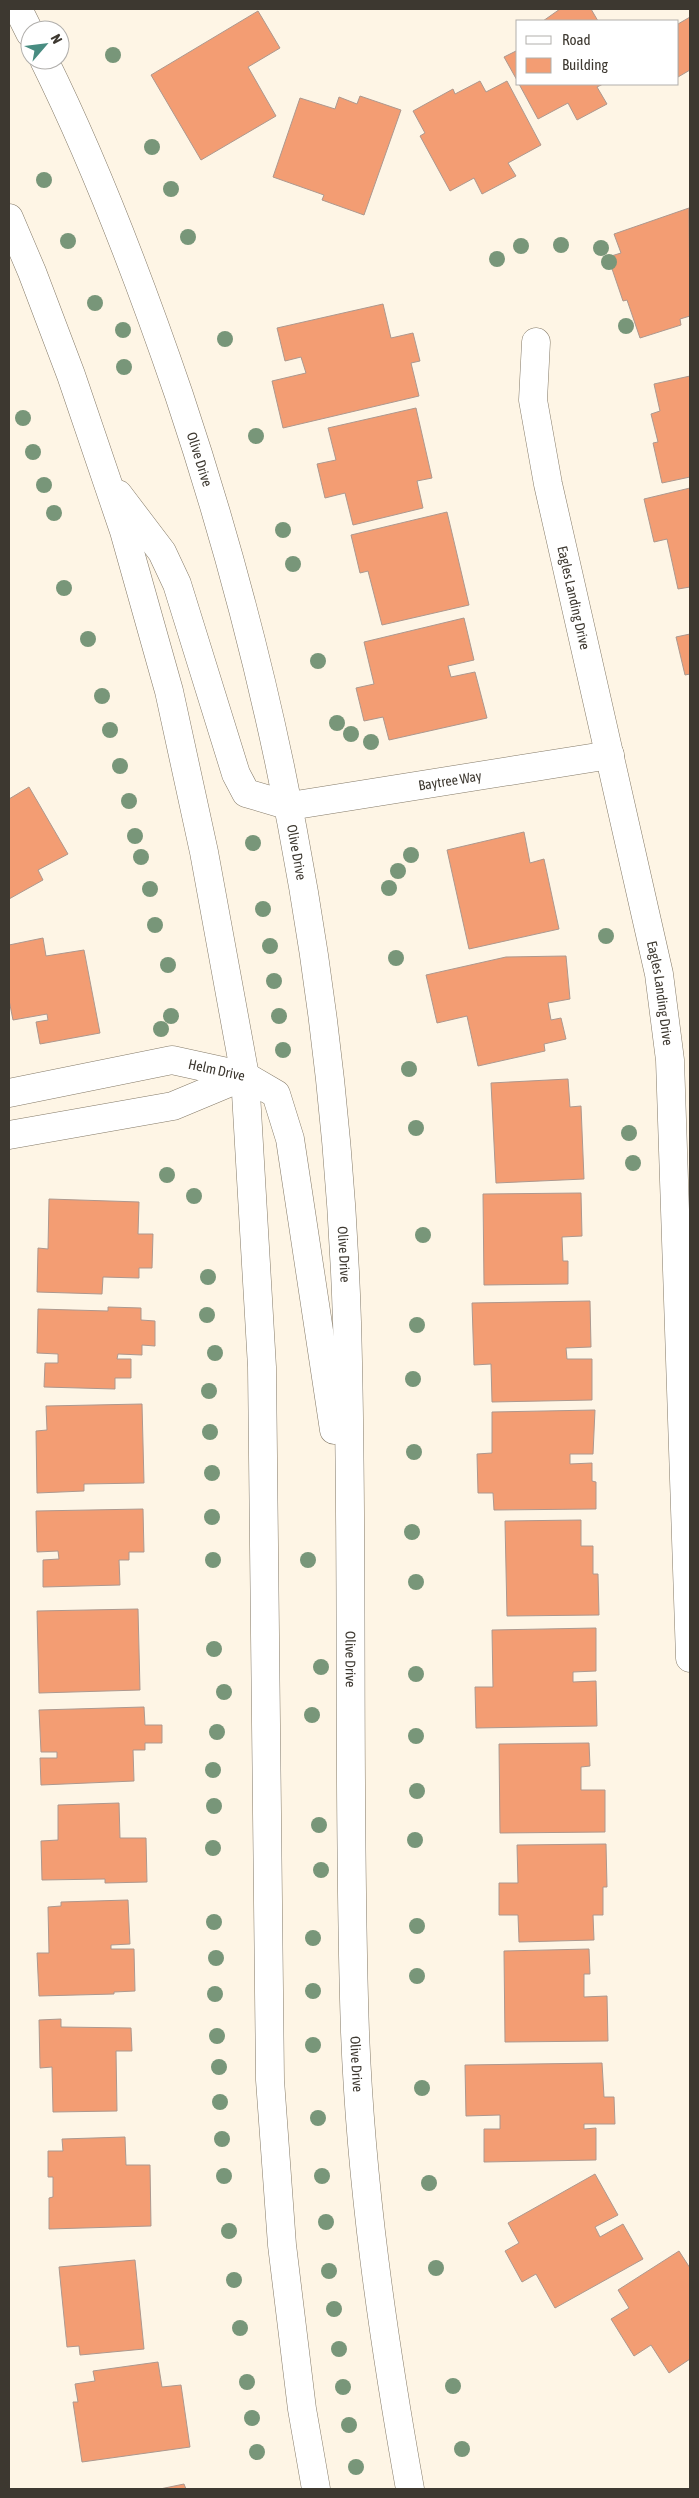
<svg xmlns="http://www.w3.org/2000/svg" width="699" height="2498" viewBox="0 0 699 2498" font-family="'Asap Condensed',sans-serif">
<rect width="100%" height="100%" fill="#fef5e5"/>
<g fill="#f39d73" stroke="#ad988e">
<path d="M560 9H591L598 21H543Z"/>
<path d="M258 11 280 48 248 67 276 116 201 160 151 75Z"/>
<path d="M690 17V70L678 77V24Z"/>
<path d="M518 50V82L504 57Z"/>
<path d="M480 81 486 92 507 81 541 145 508 163 516 176 482 194 474 178 450 191 420 136 425 133 413 111 453 89 455 94Z"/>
<path d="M519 84H603L597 87 607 104 577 120 568 103 538 119Z"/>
<path d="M360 96 401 110 364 215 322 200 324 195 273 177 300 98 335 109 339 97 357 104Z"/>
<path d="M689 208 690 316 680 319 681 325 640 338 627 300 623 301 608 257 621 253 614 234Z"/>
<path d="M383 304 391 338 413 333 420 361 411 363 419 396 283 428 272 381 306 373 301 357 285 361 277 328Z"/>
<path d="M690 376V477L662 483 653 443 658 442 651 414 660 411 654 384Z"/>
<path d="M416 408 432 478 417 481 423 508 353 525 345 493 325 498 317 464 336 460 328 428Z"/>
<path d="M690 488V587L678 589 667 539 654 542 644 499Z"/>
<path d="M447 512 469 605 382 625 368 571 360 573 351 535Z"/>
<path d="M464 618 474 660 448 666 451 677 475 672 487 718 389 740 383 717 364 721 356 688 374 684 364 642Z"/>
<path d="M690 634V674L685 675 676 637Z"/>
<path d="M29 787 68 854 38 870 43 880 9 899V799Z"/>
<path d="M524 832 530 863 544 859 559 929 469 949 447 850Z"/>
<path d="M43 938 46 956 84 950 100 1033 40 1044 36 1022 48 1020 47 1014 13 1020 9 1000V945Z"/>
<path d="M566 956 570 999 548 1003 551 1020 561 1018 566 1039 544 1044 545 1051 478 1066 467 1016 437 1023 426 975 506 957Z"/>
<path d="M568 1079 570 1107 581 1106 584 1179 496 1183 491 1083Z"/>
<path d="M581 1193 582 1236 562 1237 563 1261H568V1284L484 1285 483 1194Z"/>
<path d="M49 1199 139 1202 138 1234H153L152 1268H139V1278L103 1277 102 1294 37 1292 38 1248 48 1249Z"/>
<path d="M590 1301 591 1347 566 1348 567 1359H592V1400L492 1402 491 1364 474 1365 472 1303Z"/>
<path d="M108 1307 141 1308V1320L155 1321V1346L142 1345V1355L118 1354 117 1359H131V1378H115V1389L44 1387 45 1363H58V1354L37 1353 38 1309 108 1311Z"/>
<path d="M142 1404 144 1483 84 1484V1491L37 1493 36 1431 47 1430 46 1406Z"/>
<path d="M595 1410 593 1454H570V1464L592 1463V1481L596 1482V1509L494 1510 493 1493H478L477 1454 492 1453V1412Z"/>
<path d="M143 1509 144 1552H129V1560H119L120 1585 43 1587V1560L59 1559 58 1551 37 1552 36 1511Z"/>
<path d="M581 1520V1546H593V1574H598L599 1615 507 1616 505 1521Z"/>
<path d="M138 1609 140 1690 39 1693 37 1611Z"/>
<path d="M596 1628V1671L573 1672V1682L596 1681 597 1726 476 1728 475 1687H493L492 1630Z"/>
<path d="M144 1707 145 1725H162V1743H145V1750H133L134 1781 41 1785 40 1758H57V1752H41L39 1710Z"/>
<path d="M589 1743 590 1766 581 1767V1790H605V1832L500 1833 499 1744Z"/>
<path d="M119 1803 120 1838H146L147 1882 105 1883V1879L42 1880 41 1841 58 1840V1805Z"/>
<path d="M606 1844 607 1887H603V1915H593L594 1940 519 1942 518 1915H499V1883H518L517 1845Z"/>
<path d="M128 1900 130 1944 111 1945V1949H134L135 1991 114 1992V1994L39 1996 37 1953H49L48 1907 61 1906V1902Z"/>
<path d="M589 1949 590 1974H584V1997L607 1996 608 2041 505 2042 504 1951Z"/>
<path d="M61 2019V2027L131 2028 132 2051H116L117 2111 53 2112 52 2067 40 2068 39 2020Z"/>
<path d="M602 2063 604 2097H614L615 2124H584V2129L596 2128V2160L484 2162V2129H500V2115L466 2116 465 2065Z"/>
<path d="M125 2137 126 2165H150L151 2226 49 2229V2198L53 2197V2177H48V2151H63L62 2139Z"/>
<path d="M595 2174 618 2215 595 2227 600 2237 623 2224 643 2259 555 2308 536 2274 522 2282 505 2251 519 2243 508 2223Z"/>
<path d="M679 2251 690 2268V2359L669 2373 651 2345 634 2356 611 2319 629 2308 618 2290Z"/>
<path d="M135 2260 144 2349 80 2355 79 2346 67 2347 59 2267Z"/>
<path d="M158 2362 162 2387 181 2385 190 2447 82 2462 73 2402H78L75 2384 95 2381 93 2371Z"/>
<path d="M184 2484 186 2489H160Z"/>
</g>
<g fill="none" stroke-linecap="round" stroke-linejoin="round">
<g stroke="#847a68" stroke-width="29">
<g id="street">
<path id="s1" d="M536 342 533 400 548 484 659 974 670 1060 690 1658"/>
<path id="s2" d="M290 806 610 755"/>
<path id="s3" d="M9 1093 172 1060 245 1076"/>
<path d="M9 1135 173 1106 245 1076"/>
</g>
</g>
<g stroke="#847a68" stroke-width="29">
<g id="secondary">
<path d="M18 9 30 33"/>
<path id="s4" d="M44 60C97 167 140 281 179 395 279 694 337 1006 347 1322 354 1559 347 1796 355 2032 361 2186 383 2338 410 2489"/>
<path d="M9 218 32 272 71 375 124 531 169 691 204 852 245 1076 262 1367 270 2080 282 2245 302 2409 316 2489"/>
<path d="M118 494 162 552 177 584 236 774 246 793 290 806"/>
<path d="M245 1076 276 1094 290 1139 334 1430"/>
</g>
</g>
<use href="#street" stroke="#fff" stroke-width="28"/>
<use href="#secondary" stroke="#fff" stroke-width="28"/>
</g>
<g fill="#789679">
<circle cx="113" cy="55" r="8"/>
<circle cx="152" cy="147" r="8"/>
<circle cx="44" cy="180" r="8"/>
<circle cx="171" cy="189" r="8"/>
<circle cx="188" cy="237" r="8"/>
<circle cx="68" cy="241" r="8"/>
<circle cx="561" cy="245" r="8"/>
<circle cx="521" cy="246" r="8"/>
<circle cx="601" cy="248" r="8"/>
<circle cx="497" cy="259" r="8"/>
<circle cx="609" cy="262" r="8"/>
<circle cx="95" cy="303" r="8"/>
<circle cx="626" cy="326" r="8"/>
<circle cx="123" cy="330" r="8"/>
<circle cx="225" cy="339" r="8"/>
<circle cx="124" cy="367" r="8"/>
<circle cx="23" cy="418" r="8"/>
<circle cx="256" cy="436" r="8"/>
<circle cx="33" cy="452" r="8"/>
<circle cx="44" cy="485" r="8"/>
<circle cx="54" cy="513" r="8"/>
<circle cx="283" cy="530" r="8"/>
<circle cx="293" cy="564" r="8"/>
<circle cx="64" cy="588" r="8"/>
<circle cx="88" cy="639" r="8"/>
<circle cx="318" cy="661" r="8"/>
<circle cx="102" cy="696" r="8"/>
<circle cx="337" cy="723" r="8"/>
<circle cx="110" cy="730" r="8"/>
<circle cx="351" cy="734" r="8"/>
<circle cx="371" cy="742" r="8"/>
<circle cx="120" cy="766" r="8"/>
<circle cx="129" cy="801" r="8"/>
<circle cx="135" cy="836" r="8"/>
<circle cx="253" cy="843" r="8"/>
<circle cx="411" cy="855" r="8"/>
<circle cx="141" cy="857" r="8"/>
<circle cx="398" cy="871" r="8"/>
<circle cx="389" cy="888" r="8"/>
<circle cx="150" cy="889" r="8"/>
<circle cx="263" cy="909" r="8"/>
<circle cx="155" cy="925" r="8"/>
<circle cx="606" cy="936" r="8"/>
<circle cx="270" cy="946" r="8"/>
<circle cx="396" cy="958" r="8"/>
<circle cx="168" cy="965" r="8"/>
<circle cx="274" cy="981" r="8"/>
<circle cx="171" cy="1016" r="8"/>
<circle cx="279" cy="1016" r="8"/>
<circle cx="161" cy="1029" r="8"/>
<circle cx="283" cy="1050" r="8"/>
<circle cx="409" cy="1069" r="8"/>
<circle cx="416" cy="1128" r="8"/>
<circle cx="629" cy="1133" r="8"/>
<circle cx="633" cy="1163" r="8"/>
<circle cx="167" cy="1175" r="8"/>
<circle cx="194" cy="1196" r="8"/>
<circle cx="423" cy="1235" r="8"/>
<circle cx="208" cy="1277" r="8"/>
<circle cx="207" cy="1315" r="8"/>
<circle cx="417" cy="1325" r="8"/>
<circle cx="215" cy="1353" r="8"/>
<circle cx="413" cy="1379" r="8"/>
<circle cx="209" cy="1391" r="8"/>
<circle cx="210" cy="1432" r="8"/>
<circle cx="414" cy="1452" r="8"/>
<circle cx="212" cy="1473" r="8"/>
<circle cx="212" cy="1517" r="8"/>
<circle cx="412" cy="1532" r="8"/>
<circle cx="213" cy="1560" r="8"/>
<circle cx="308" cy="1560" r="8"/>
<circle cx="416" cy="1582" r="8"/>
<circle cx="214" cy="1649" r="8"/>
<circle cx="321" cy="1667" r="8"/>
<circle cx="416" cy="1674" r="8"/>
<circle cx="224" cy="1692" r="8"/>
<circle cx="312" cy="1715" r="8"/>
<circle cx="217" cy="1732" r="8"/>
<circle cx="416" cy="1736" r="8"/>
<circle cx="213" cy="1770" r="8"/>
<circle cx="417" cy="1791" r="8"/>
<circle cx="214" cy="1806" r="8"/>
<circle cx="319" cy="1825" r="8"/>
<circle cx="415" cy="1840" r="8"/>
<circle cx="213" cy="1848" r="8"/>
<circle cx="321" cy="1870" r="8"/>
<circle cx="214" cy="1922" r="8"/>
<circle cx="417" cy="1926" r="8"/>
<circle cx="313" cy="1938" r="8"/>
<circle cx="216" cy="1958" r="8"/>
<circle cx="417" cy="1976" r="8"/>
<circle cx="313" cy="1991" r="8"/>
<circle cx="215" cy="1994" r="8"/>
<circle cx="217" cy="2036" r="8"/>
<circle cx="313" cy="2045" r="8"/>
<circle cx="219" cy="2067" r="8"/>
<circle cx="422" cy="2088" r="8"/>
<circle cx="220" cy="2102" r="8"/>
<circle cx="318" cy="2118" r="8"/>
<circle cx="222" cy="2139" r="8"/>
<circle cx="224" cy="2176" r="8"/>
<circle cx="322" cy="2176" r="8"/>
<circle cx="429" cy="2183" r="8"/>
<circle cx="326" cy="2222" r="8"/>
<circle cx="229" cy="2231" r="8"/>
<circle cx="436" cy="2268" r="8"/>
<circle cx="329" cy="2271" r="8"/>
<circle cx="234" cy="2280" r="8"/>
<circle cx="334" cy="2309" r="8"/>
<circle cx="240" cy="2328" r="8"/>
<circle cx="339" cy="2349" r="8"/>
<circle cx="247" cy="2382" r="8"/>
<circle cx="453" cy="2386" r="8"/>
<circle cx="343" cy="2387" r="8"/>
<circle cx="252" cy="2418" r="8"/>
<circle cx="349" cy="2425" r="8"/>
<circle cx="462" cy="2449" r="8"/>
<circle cx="257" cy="2452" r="8"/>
<circle cx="356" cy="2467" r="8"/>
</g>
<g text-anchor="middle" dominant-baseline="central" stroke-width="4" stroke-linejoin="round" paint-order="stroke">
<g font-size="14" fill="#3d3830" stroke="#fff">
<text stroke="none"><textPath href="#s4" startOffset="429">Olive Drive</textPath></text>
<text stroke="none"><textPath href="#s1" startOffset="260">Eagles Landing Drive</textPath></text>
<text stroke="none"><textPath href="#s2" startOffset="162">Baytree Way</textPath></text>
<text stroke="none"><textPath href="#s4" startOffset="834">Olive Drive</textPath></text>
<text stroke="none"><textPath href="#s1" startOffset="665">Eagles Landing Drive</textPath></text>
<text stroke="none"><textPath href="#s3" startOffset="212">Helm Drive</textPath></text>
<text stroke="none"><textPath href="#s4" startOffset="1239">Olive Drive</textPath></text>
<text stroke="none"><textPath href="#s4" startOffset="1644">Olive Drive</textPath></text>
<text stroke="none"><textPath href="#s4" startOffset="2049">Olive Drive</textPath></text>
</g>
</g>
<rect width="699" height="2498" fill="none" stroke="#3d3830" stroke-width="20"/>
<rect x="516" y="20" width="162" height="65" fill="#ffffff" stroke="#b1afac"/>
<rect x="526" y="36" width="25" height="8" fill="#ffffff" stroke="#b1afac"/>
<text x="562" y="45" font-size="15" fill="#3d3830">Road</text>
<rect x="526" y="58" width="25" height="15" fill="#f39d73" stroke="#b1afac"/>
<text x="562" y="70" font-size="15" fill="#3d3830">Building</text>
<g transform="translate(45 45) rotate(62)"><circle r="24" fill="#ffffff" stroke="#b1afac"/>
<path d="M0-4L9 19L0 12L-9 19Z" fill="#488c81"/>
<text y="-8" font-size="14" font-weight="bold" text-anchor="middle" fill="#3d3830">N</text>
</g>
</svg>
